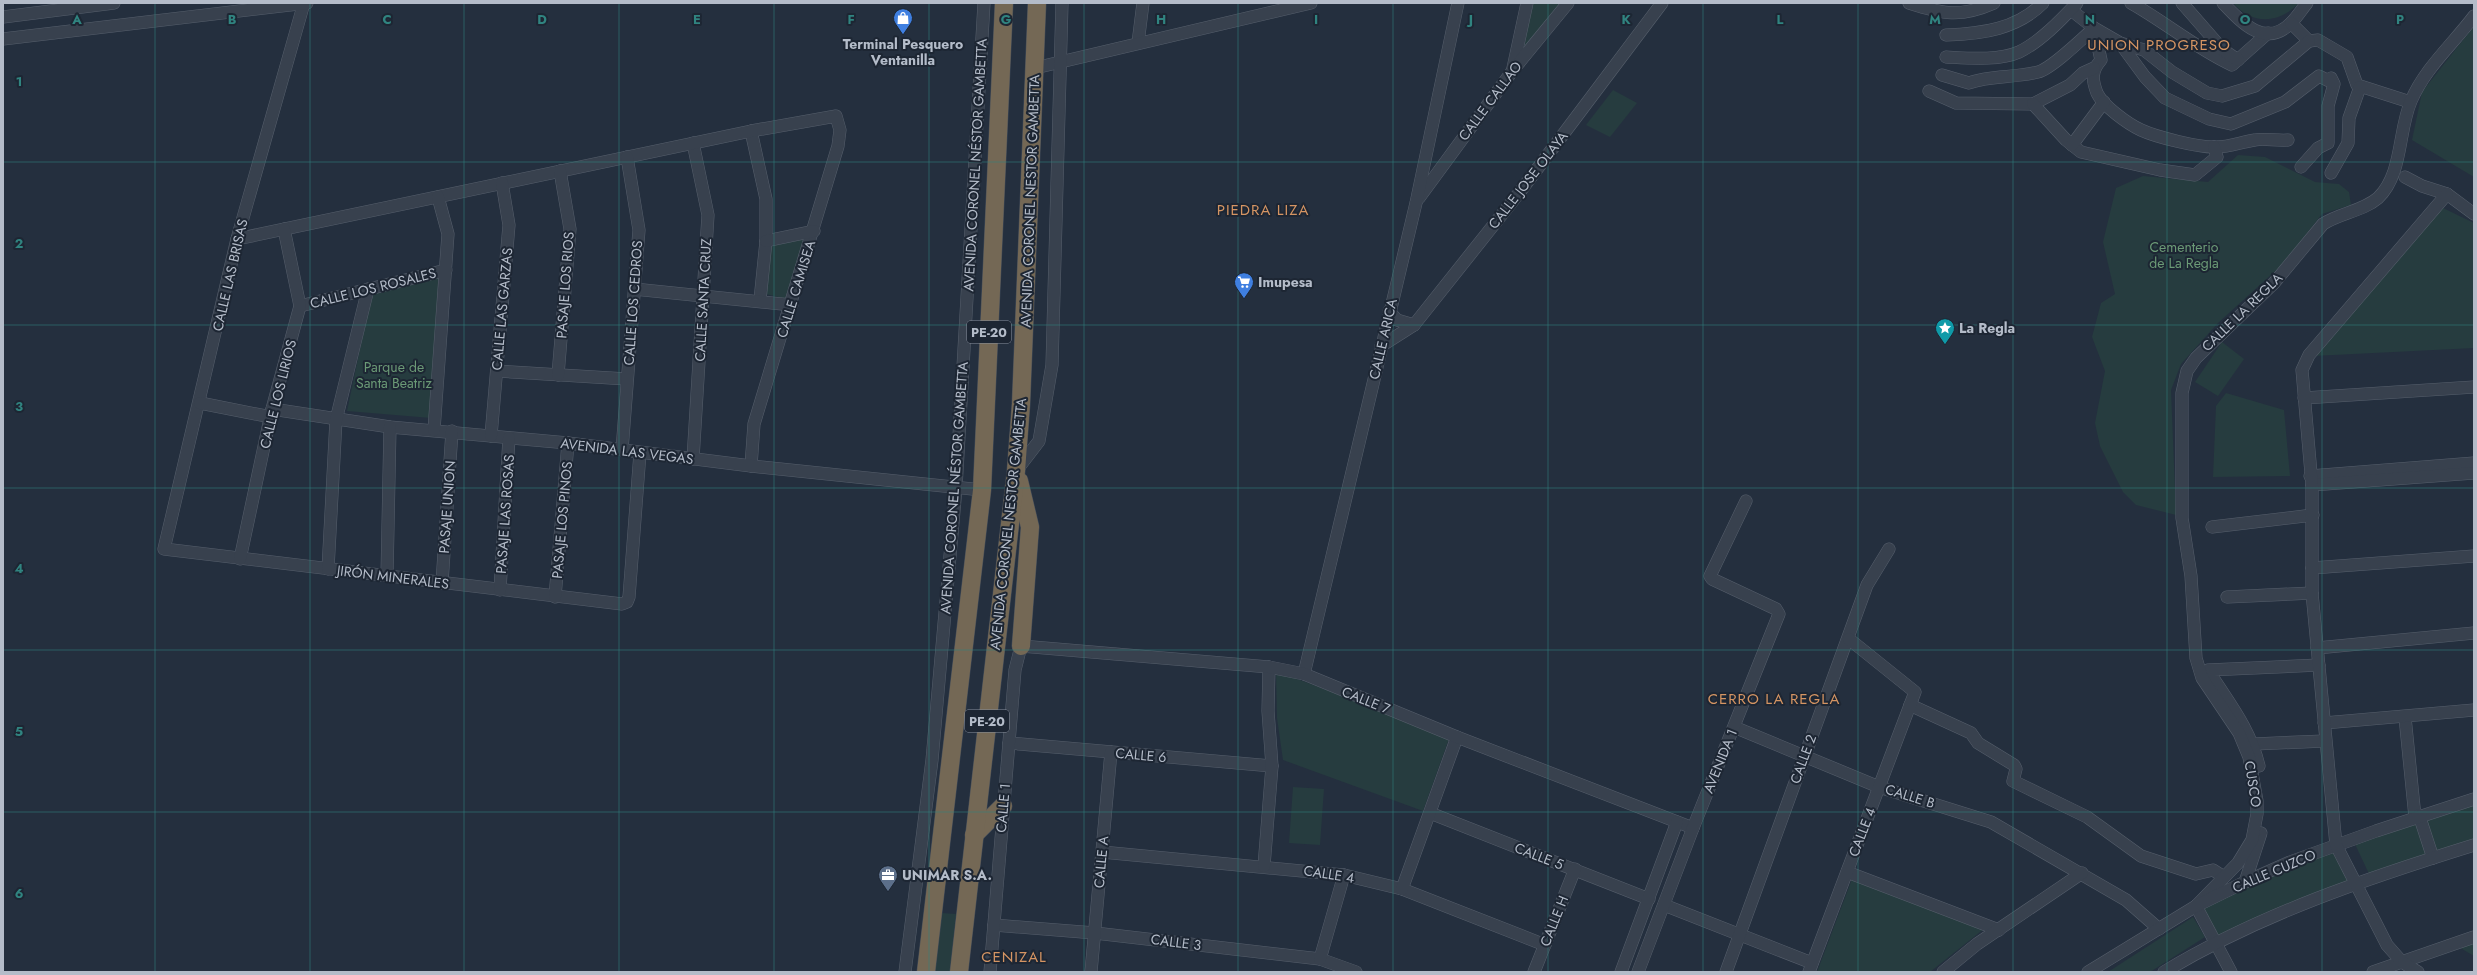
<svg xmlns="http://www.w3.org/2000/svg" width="2477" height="975" viewBox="0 0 2477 975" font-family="Jost,sans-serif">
<rect width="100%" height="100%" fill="#242f3e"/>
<g fill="#263c3f">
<path d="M1528 3H1563L1528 44 1524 45 1522 43Z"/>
<path d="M2233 3H2299C2279 24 2252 25 2233 3Z"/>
<path d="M2474 26V177L2412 140 2422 92Z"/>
<path d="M1613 90 1637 103 1610 137 1586 125Z"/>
<path d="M2238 155 2265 157 2315 182 2339 184 2349 192 2351 205 2322 214 2283 264 2218 323 2181 364 2171 390 2176 515 2136 505 2123 492 2100 446 2095 423 2105 371 2092 337 2101 303 2115 294 2103 242 2116 188 2143 176 2208 182Z"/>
<path d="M2441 207 2474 223V348L2313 356Z"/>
<path d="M806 237 788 296 785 299 766 294 769 241Z"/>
<path d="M438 277 440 280 431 418 347 411 372 292Z"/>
<path d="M2222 342 2244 359 2218 396 2195 382Z"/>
<path d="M2226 393 2284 410 2290 476 2213 477 2216 406Z"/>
<path d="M1276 671 1450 736 1423 811 1283 760 1277 718Z"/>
<path d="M1293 787 1324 789 1320 845 1289 843Z"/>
<path d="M2474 803V841L2434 853 2423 817Z"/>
<path d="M2418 819 2430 856 2370 876 2354 842Z"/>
<path d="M2337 848 2354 880 2219 938 2202 907Z"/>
<path d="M1852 879 1985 928 1930 972H1817Z"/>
<path d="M942 913 956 914 950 972H935Z"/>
<path d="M2193 917 2205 937 2150 972H2108Z"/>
<path d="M2474 941V956L2457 946Z"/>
</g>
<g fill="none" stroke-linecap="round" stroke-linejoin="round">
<g stroke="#565f6c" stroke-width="13">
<g id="minor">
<path d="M304 3 237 239 164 549 622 604 627 602 629 597 640 453"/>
<path d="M1909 3C1943 14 1960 18 1994 3"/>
<path d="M2131 3C2165 22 2197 49 2232 65L2268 33"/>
<path d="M2182 3 2223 50 2238 60"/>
<path d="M2223 3C2241 22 2265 49 2291 23 2297 17 2302 9 2307 3"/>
<path d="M2071 10 2094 28 2101 60C2091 71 2092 80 2097 93 2103 106 2128 124 2141 130 2156 137 2200 148 2216 147 2230 147 2241 142 2255 140 2262 138 2278 141 2288 140"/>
<path d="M3 17 114 3"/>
<path d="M2291 23 2309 41 2318 40 2347 57 2357 85 2410 102"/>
<path d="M1946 35C1982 34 2017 29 2043 3"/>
<path d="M3 39 307 3"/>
<path d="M1138 43 1143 3"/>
<path d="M2120 43 2144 50 2172 72 2207 93 2222 96 2255 86 2309 41"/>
<path d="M1946 57C1967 58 1999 61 2019 52 2040 42 2061 20 2077 3"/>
<path d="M1035 68 1311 3"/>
<path d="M1513 68 1527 3"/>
<path d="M1942 75 1969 83C1990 75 2016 78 2038 72 2051 69 2083 38 2094 28L2120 43 2145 77 2165 98 2209 119 2231 124 2285 102 2319 76 2329 81 2331 78 2334 84 2328 106V143L2318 148 2301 167"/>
<path d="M1929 91 1956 103 2033 104 2070 85 2083 73 2094 68"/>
<path d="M2033 104 2066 140 2081 152 2160 170 2195 175 2217 157 2214 147"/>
<path d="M751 131 766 199V241L760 300"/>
<path d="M693 143 708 215 693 459"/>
<path d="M2072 145 2104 102"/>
<path d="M2331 173 2348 143 2349 118 2360 87"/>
<path d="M2405 177 2422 186 2447 194 2474 214"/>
<path d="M1419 198 1513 70 1568 3"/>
<path d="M237 239 751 131 836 116 840 130 838 146 754 424 751 466"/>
<path d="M766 241 814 231"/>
<path d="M634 289 792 305"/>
<path d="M300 306 446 270"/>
<path d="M1389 311 1397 320 1414 325"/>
<path d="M1381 346 1414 325 1519 193 1662 3"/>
<path d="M497 371 627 379"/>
<path d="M558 375 570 229 560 171"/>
<path d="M2304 398 2474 387"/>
<path d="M200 403 271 417"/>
<path d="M272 409 390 427 568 443 751 466 982 490"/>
<path d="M434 430 448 234 438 197"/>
<path d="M491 436 509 225 502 183"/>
<path d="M622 450 639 230 627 157"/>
<path d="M1016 471 1039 441 1052 365 1062 3"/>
<path d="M2310 476 2474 463"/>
<path d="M2312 485 2474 473"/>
<path d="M2212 527 2313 515"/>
<path d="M240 559 272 409 300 306 284 229"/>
<path d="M2312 568 2474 556"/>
<path d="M328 569 336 420 368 289"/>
<path d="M387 576 390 427"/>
<path d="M442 583 452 431"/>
<path d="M500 590 509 438"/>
<path d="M555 597 568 443"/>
<path d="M2227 597 2312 593"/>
<path d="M2317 648 2474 633"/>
<path d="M1304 674 1416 203 1458 3"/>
<path d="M1910 705 1971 733 1978 743 2014 765 2016 769 2013 781 2087 817 2141 856 2196 874 2213 870 2224 877"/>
<path d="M2405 717 2415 817"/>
<path d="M2324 723 2474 710"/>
<path d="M1734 727 1879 787 1991 822 2126 900 2159 929"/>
<path d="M1009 743 1272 766"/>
<path d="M2254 744 2324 741"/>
<path d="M2259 766C2250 728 2228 702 2208 670L2319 665"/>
<path d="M1430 813 1649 899"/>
<path d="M2419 815 2433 858"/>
<path d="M1102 852 1344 875 1402 889 1545 945"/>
<path d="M1264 866 1272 766 1268 711 1269 667"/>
<path d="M1847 872 1999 930"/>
<path d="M2245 882 2261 833"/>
<path d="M1402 889 1457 737"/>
<path d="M1664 905 1812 963"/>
<path d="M2196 906 2238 863 2252 840 2257 814V801L2249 757 2239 733 2202 678 2196 658 2191 576 2182 518V393L2187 371 2196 358 2274 283 2323 224C2340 213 2363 211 2378 198 2403 174 2398 131 2411 101 2425 68 2453 44 2474 16"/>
<path d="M2196 906 2231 972"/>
<path d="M994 925 1095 933 1320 959 1356 972"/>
<path d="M1320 959 1344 875"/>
<path d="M905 972 932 760 956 488 984 3"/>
<path d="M990 972 1015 670 1021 646 1269 667 1304 674 1457 737 1693 828"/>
<path d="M1091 972 1111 752"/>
<path d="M1534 972 1575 869"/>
<path d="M1621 972 1677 822"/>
<path d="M1638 972 1693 828 1779 614 1776 609 1712 579 1710 576 1746 501"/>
<path d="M1726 972 1867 585 1889 549"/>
<path d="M1809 972 1915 692 1849 639"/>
<path d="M1943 972 1977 944 2082 873"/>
<path d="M2088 972 2196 906 2245 882 2290 862 2376 831 2474 799"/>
<path d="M2164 972C2260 914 2368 878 2474 845"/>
<path d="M2373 972 2474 937"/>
<path d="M2418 972 2402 962 2387 945 2336 845 2312 593V485L2302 370 2309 355 2447 194"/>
</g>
</g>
<g stroke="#434c59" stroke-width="19">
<g id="highway">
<path d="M1019 481 1030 527 1021 646"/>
<path d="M974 835 1003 806"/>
<path d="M926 972 982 490 1004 3"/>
<path d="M959 972 1016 471 1021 404 1037 3"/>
</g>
</g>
<use href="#minor" stroke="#38414e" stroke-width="12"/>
<use href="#highway" stroke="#746855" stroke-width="18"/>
</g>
<path fill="none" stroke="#308480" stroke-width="1" stroke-opacity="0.55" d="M155 3V972M310 3V972M464 3V972M619 3V972M774 3V972M929 3V972M1084 3V972M1238 3V972M1393 3V972M1548 3V972M1703 3V972M1858 3V972M2013 3V972M2167 3V972M2322 3V972M3 162H2474M3 325H2474M3 488H2474M3 650H2474M3 812H2474"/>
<defs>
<g id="shop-pin" transform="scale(1)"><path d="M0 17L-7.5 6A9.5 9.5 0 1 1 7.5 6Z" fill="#3f7fe0" stroke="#1d2633"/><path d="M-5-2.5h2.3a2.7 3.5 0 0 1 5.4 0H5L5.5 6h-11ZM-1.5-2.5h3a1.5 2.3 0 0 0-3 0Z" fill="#fff"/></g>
<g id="supermarket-pin" transform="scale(1)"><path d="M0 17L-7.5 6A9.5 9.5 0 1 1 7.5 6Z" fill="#3f7fe0" stroke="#1d2633"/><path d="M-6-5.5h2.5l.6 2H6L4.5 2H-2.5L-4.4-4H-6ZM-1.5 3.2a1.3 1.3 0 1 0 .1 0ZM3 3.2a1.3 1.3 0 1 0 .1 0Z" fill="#fff"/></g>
<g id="sight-pin" transform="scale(1)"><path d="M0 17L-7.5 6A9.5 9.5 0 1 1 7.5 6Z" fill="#0f9aa8" stroke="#1d2633"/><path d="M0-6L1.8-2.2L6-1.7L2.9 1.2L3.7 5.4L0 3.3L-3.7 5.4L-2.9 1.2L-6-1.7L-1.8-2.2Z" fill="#fff"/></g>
<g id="office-pin" transform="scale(1)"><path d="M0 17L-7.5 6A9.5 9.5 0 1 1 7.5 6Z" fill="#5c6f8a" stroke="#1d2633"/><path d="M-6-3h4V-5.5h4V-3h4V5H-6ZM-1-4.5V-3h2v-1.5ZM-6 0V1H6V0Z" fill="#fff"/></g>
</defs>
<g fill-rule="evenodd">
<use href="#shop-pin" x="903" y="18"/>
<use href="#supermarket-pin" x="1244" y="282"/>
<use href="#sight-pin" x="1945" y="328"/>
<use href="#office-pin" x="888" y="875"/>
</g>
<g text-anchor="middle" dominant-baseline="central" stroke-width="4" stroke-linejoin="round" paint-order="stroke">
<g fill="#1d2633" stroke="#878f9c" stroke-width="1">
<rect x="967" y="321" width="44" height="22" rx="3"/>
<rect x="965" y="710" width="44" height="22" rx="3"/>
</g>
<g font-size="13" font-weight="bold" fill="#b4bcc9">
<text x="989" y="332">PE-20</text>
<text x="987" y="721">PE-20</text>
</g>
<g font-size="14" font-weight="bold" fill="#b4bcc9" stroke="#1d2633" text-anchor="start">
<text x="903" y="44" text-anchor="middle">Terminal Pesquero<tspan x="903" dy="16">Ventanilla</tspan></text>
<text x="1258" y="282">Imupesa</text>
<text x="1959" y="328">La Regla</text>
<text x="902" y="875">UNIMAR S.A.</text>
</g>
<g font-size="14" fill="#b4bcc9" stroke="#1d2633">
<text transform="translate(1490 101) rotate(-53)">CALLE CALLAO</text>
<text transform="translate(975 165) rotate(-87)">AVENIDA CORONEL NÉSTOR GAMBETTA</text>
<text transform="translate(1528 180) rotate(-52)">CALLE JOSE OLAYA</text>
<text transform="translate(1030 201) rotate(-88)">AVENIDA CORONEL NESTOR GAMBETTA</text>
<text transform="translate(230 275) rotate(-77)">CALLE LAS BRISAS</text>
<text transform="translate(565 285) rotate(-86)">PASAJE LOS RIOS</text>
<text transform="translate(373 288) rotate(-14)">CALLE LOS ROSALES</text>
<text transform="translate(796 289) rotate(-73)">CALLE CAMISEA</text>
<text transform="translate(703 300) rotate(-87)">CALLE SANTA CRUZ</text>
<text transform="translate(633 303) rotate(-86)">CALLE LOS CEDROS</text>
<text transform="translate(502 309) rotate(-85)">CALLE LAS GARZAS</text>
<text transform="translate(2242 312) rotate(-44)">CALLE LA REGLA</text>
<text transform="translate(1383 339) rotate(-77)">CALLE ARICA</text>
<text transform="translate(278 394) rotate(-76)">CALLE LOS LIRIOS</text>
<text transform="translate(627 451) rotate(7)">AVENIDA LAS VEGAS</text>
<text transform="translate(954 488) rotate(-86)">AVENIDA CORONEL NÉSTOR GAMBETTA</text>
<text transform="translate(447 507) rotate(-86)">PASAJE UNION</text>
<text transform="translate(505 514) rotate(-86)">PASAJE LAS ROSAS</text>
<text transform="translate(562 520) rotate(-85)">PASAJE LOS PINOS</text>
<text transform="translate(1008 524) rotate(-84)">AVENIDA CORONEL NESTOR GAMBETTA</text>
<text transform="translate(393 577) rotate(7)">JIRÓN MINERALES</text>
<text transform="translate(1366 700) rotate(22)">CALLE 7</text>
<text transform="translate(1141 755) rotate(5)">CALLE 6</text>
<text transform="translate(1803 759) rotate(-70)">CALLE 2</text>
<text transform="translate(1720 761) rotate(-68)">AVENIDA 1</text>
<text transform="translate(2253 784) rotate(81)">CUSCO</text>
<text transform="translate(1910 796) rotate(17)">CALLE B</text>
<text transform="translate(1003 808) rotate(-85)">CALLE 1</text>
<text transform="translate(1862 832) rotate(-69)">CALLE 4</text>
<text transform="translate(1539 856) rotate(21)">CALLE 5</text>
<text transform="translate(1101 862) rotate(-85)">CALLE A</text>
<text transform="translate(2274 871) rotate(-23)">CALLE CUZCO</text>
<text transform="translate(1329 874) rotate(9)">CALLE 4</text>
<text transform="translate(1554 921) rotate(-68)">CALLE H</text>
<text transform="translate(1176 942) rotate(7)">CALLE 3</text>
</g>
<g font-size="14" fill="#6b9a76" stroke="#1d2633">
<text x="2184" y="247">Cementerio<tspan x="2184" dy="16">de La Regla</tspan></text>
<text x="394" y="367">Parque de<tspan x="394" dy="16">Santa Beatriz</tspan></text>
</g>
<g font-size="15" letter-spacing="1" fill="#d59563" stroke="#1d2633">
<text x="2159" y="45">UNION PROGRESO</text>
<text x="1263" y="210">PIEDRA LIZA</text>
<text x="1774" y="699">CERRO LA REGLA</text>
<text x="1014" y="957">CENIZAL</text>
</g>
</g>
<g font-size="13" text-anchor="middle" font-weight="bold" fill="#308480" stroke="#1d2633" stroke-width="4" stroke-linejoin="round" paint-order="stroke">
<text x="77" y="24">A</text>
<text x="232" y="24">B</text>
<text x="387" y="24">C</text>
<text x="542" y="24">D</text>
<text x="697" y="24">E</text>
<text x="851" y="24">F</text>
<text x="1006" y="24">G</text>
<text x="1161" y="24">H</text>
<text x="1316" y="24">I</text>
<text x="1471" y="24">J</text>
<text x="1626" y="24">K</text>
<text x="1780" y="24">L</text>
<text x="1935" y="24">M</text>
<text x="2090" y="24">N</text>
<text x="2245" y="24">O</text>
<text x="2400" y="24">P</text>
<text x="19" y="86">1</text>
<text x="19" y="248">2</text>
<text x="19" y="411">3</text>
<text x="19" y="573">4</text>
<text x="19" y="736">5</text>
<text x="19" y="898">6</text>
</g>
<rect width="2477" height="975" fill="none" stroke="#b4bcc9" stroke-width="8"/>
</svg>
